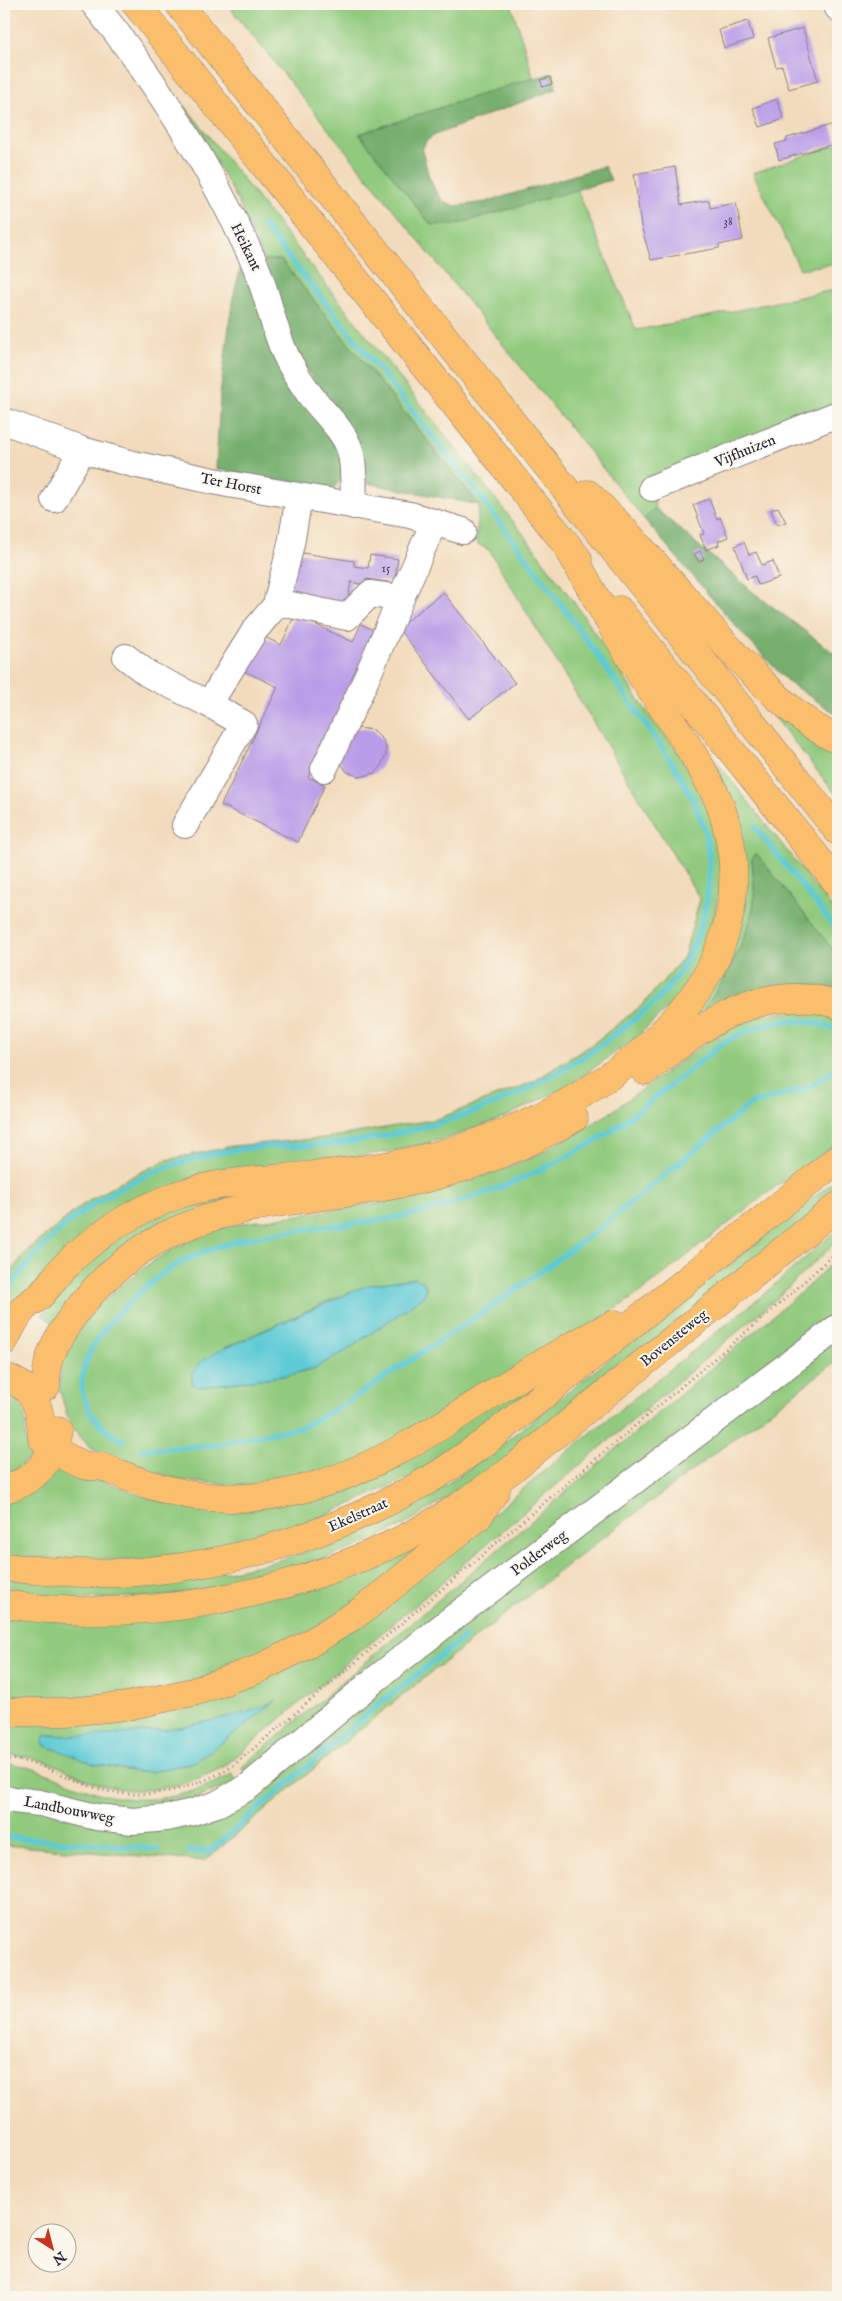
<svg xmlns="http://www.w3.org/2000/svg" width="842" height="2301" viewBox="0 0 842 2301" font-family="'IM FELL English',serif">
<rect width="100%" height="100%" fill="#fbf7ec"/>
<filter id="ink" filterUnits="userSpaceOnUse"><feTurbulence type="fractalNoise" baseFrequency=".02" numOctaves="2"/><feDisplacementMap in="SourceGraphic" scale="10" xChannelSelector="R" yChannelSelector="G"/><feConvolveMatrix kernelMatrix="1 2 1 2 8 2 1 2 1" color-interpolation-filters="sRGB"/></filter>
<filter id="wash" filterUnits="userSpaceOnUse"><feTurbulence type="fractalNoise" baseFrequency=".0096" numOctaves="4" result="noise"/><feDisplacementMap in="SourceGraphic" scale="20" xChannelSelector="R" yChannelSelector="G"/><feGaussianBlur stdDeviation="1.12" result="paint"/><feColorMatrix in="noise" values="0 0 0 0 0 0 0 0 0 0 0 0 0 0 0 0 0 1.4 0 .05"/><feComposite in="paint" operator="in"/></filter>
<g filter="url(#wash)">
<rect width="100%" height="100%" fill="#f2dbbc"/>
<g fill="#91ca7e" stroke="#5a765c" fill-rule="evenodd">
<path d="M227 4H511L534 79 359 134 454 225 577 189 636 330 691 320 838 289V403L654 498 655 508 644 519Z"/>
<path d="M185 106 531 544 579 609 653 721 675 747 701 791 712 819 722 872 712 931 690 978 668 1008 633 1040 568 1086 503 1118 448 1138 398 1150 353 1157 270 1166 188 1179 4 1329V1280L27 1251 81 1206 120 1182 167 1160 233 1146 326 1138 437 1119 533 1082 594 1043 641 1006 684 957 700 899 489 550 476 543 479 505 281 260H264L236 197Z"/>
<path d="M838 144V263L800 269 753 173Z"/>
<path d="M757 695 838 753V797Z"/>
<path d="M692 731 838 915V956L756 854 752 859C753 873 755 888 754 902 751 933 724 983 705 1008L709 1013C749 991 793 974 838 991V998C755 966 688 1033 626 1076 595 1098 563 1119 528 1135 482 1156 432 1173 382 1182 333 1190 282 1192 234 1203 160 1220 100 1265 58 1326L42 1315C77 1268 120 1230 175 1209 258 1177 351 1184 437 1162 529 1137 657 1071 708 987 717 972 723 956 728 939 739 908 745 880 740 847 734 805 710 770 689 734Z"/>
<path d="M806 1011 828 1016 838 1020V1143L780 1183 641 1292 544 1356 350 1468 256 1486 183 1481 108 1457 89 1446 70 1425 59 1388 62 1349 94 1310 126 1281 153 1261 180 1245 208 1232 232 1225 378 1203 426 1193 490 1174 535 1156 607 1115 714 1037 735 1025 765 1014ZM415 1278 424 1282 426 1288 424 1296 346 1351 315 1368 289 1375 199 1387V1363L227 1347 324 1303 369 1285Z"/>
<path d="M838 1178V1194L505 1461 402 1526 357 1547 274 1576 166 1596 82 1599 4 1592V1580L228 1572 272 1562 312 1550 397 1513 441 1488 491 1453Z"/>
<path d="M838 1229V1240L776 1299 225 1766C187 1786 145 1797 103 1785 87 1781 74 1773 60 1767 42 1759 23 1756 4 1754V1718L186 1700 423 1573 562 1456 763 1295ZM272 1703 237 1732 194 1762 151 1772H137L94 1764 46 1735C105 1738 166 1732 224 1718 240 1714 257 1711 272 1703Z"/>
<path d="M838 1257V1320L246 1777 242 1767 807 1287Z"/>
<path d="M838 1334V1360L567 1565 370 1721 207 1859 203 1861 4 1845V1805L191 1818Z"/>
<path d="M585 1352 432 1467 280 1536 149 1561 5 1557 4 1499 59 1460C121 1490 183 1517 254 1510Z"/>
<path d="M4 1394C41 1407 14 1437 34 1454L17 1469 4 1474Z"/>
<path d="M446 1528 325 1628 190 1686 4 1706V1616L123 1621Z"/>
<path d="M4 1763C31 1765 55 1777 81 1787 133 1808 183 1801 232 1774L238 1782 152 1814 4 1793Z"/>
</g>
<g fill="#74ae6d" stroke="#4b6854">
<path d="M553 73 556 89 435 135 426 141 422 151 429 177 436 192 444 202 456 206 486 202 604 166 611 180 454 225H431L359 134 516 83Z"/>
<path d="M244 254 344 454 341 480 331 491 216 469 220 395 232 302Z"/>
<path d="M264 260H281L479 505 367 483 364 456 320 392 296 351Z"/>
<path d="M655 508 753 592 838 656V715L788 682 739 630 644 519Z"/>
<path d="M756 853 838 956V991C790 973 753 995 709 1013L704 1008C724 984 751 933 754 902 755 888 753 873 752 859Z"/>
</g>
<g fill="#5ecad6" stroke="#407688">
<path d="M415 1278 424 1282 426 1288 424 1296 346 1351 315 1368 289 1375 199 1387 192 1384V1374L199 1363 216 1352 358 1289 369 1285Z"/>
<path d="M277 1700 237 1732 194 1762 151 1772H137L94 1764 44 1745 43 1738 46 1735C105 1738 165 1732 222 1718 241 1714 260 1710 277 1700Z"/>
</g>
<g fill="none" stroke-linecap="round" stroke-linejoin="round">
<g stroke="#5ecad6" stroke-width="5.5">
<path d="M755 827 838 931"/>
<path d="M4 1293C22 1272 39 1249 60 1230 114 1182 186 1154 258 1147 286 1145 314 1146 342 1143 367 1140 392 1135 416 1129 492 1111 565 1075 626 1026 641 1014 657 1002 669 986 701 946 717 886 706 836 695 787 650 732 622 691 512 529 385 378 263 225"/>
<path d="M124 1441C101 1431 80 1407 82 1380 85 1351 103 1328 123 1309 138 1294 153 1279 171 1268 241 1226 325 1231 403 1216 444 1207 484 1195 523 1178 554 1164 586 1148 615 1128 652 1102 687 1071 723 1043 759 1022 799 1012 838 1031"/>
<path d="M141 1450 214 1445 302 1427 338 1408 504 1298 600 1228 751 1104 809 1087 838 1068"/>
<path d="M4 1837 157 1849"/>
<path d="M189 1851H210L380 1703 465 1637"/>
</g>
</g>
<g id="blocks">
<g fill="#ba9de8">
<path d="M748 21 753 39 724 48 719 30Z"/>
<path d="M803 28 818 81 789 89 782 66 776 67 768 38Z"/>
<path d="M550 77 552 84 543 87 540 80Z"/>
<path d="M777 99 784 119 760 127 753 108Z"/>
<path d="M831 125 837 143 779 160 775 144 787 141V138Z"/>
<path d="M675 167 681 205 709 200 710 208 736 203 743 240 719 245V248L651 260 641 226 634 174Z"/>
<path d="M709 499 717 519 720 517 728 537 718 541 719 545 706 550 700 535 704 534 693 505Z"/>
<path d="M778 507 786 522 777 525 771 510Z"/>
<path d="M744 542 749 555 756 552 762 565 773 561 779 578 758 585 755 576 747 579 735 546Z"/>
<path d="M700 551 704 559 699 562 694 554Z"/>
<path d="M296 552 354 561V566L368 568 370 555 398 559 394 583 366 579 365 585 351 582 347 605 289 596Z"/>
<path d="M443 592 515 683 469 719 398 628Z"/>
<path d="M295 615 353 642 361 624 377 632 308 777 325 785 298 842 221 805 278 687 242 670 259 634 281 645Z"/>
<path d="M358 728 373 730 383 740 386 747V755L380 768 375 773 360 777 347 772 338 759 351 729Z"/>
</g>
</g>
</g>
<g filter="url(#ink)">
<use href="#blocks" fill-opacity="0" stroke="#8a7e7c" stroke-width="1"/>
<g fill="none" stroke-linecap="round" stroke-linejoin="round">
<g stroke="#8a7e7c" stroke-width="28">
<g id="minor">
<path d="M94 4C157 82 211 168 253 260 268 292 272 328 288 360 294 371 302 384 310 395 323 412 343 429 350 450 355 468 353 488 354 506"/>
<path d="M837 4 838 8"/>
<path d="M4 421 82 450 133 464 228 484 410 515 463 531"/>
<path d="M652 488 838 414"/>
<path d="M54 499 82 450"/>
<path d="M277 602 347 617 370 594 401 598 434 522"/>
<path d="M126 657 148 674 209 704 255 630 276 605 291 544 299 497"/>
<path d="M324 769 363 686 401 598"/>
<path d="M185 825 244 724 209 704"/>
<path d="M4 1799 40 1803 96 1817 133 1821 167 1818 193 1812 217 1804 248 1787 372 1682 453 1618 838 1327"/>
</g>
</g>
<g stroke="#8a7e7c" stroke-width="29">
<g id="major">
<path d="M4 1377C36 1387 41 1408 42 1438 53 1449 69 1460 83 1465 89 1467 96 1465 102 1467 108 1468 114 1472 120 1474 321 1558 449 1401 615 1324"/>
<path d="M4 1489C35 1482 52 1461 57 1430"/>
<path d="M4 1567C51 1572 100 1576 148 1571 249 1562 346 1528 434 1477 451 1467 467 1454 484 1443L838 1159"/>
<path d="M4 1604C139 1625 282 1598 405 1538 442 1519 476 1495 510 1471L838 1206"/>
<path d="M4 1712H67L127 1706 193 1692 256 1670 307 1645 364 1609 478 1517 496 1490"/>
</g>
</g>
<g stroke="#8a7e7c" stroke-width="29">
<g id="highway">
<path d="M136 4 578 559"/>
<path d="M179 4 838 831"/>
<path d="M588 494C642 545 688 604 739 659 769 689 799 722 838 740"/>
<path d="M619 610 838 884"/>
<path d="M645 1071C691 1036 735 997 797 998 811 998 825 1000 838 1005"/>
<path d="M4 1341C10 1330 15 1317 24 1308 29 1303 35 1300 40 1296 49 1286 56 1275 65 1266 96 1235 134 1211 175 1196 211 1183 248 1181 285 1178 324 1174 363 1171 402 1163 564 1131 791 1002 720 804 716 794 710 785 705 775 685 738 660 705 638 670 612 629 590 586 566 544"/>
<path d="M46 1386C45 1355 61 1331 79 1308 173 1187 297 1211 427 1178 478 1165 528 1145 574 1118"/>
</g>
</g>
<path stroke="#8a7e7c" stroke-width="3" stroke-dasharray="1 4" stroke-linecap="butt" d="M4 1758C32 1761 55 1771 80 1782 131 1805 187 1793 233 1766L792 1293 838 1250"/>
<use href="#minor" stroke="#fff" stroke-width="26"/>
<use href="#major" stroke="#fabe6d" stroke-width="28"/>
<use href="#highway" stroke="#fabe6d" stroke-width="28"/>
</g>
</g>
<g text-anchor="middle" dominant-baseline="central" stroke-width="4" stroke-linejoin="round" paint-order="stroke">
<g font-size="12" fill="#484166">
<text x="728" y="221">38</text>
<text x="386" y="568">15</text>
</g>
<g font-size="15" fill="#22223b" stroke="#fbf7ec">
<text transform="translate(246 247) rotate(64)">Heikant</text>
<text transform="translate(745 451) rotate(-22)">Vijfhuizen</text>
<text transform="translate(231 484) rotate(11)">Ter Horst</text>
<text transform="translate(674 1338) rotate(-39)">Bovensteweg</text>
<text transform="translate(358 1515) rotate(-24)">Ekelstraat</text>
<text transform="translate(539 1553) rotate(-37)">Polderweg</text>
<text transform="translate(69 1810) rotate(11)">Landbouwweg</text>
</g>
</g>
<rect width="842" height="2301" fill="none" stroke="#fbf7ec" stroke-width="20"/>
<g transform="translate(52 2248) rotate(144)"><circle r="24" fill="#fbf7ec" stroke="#a4a2a5"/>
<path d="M0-4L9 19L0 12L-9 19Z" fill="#c8321e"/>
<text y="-8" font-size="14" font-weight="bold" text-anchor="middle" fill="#22223b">N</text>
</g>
</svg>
